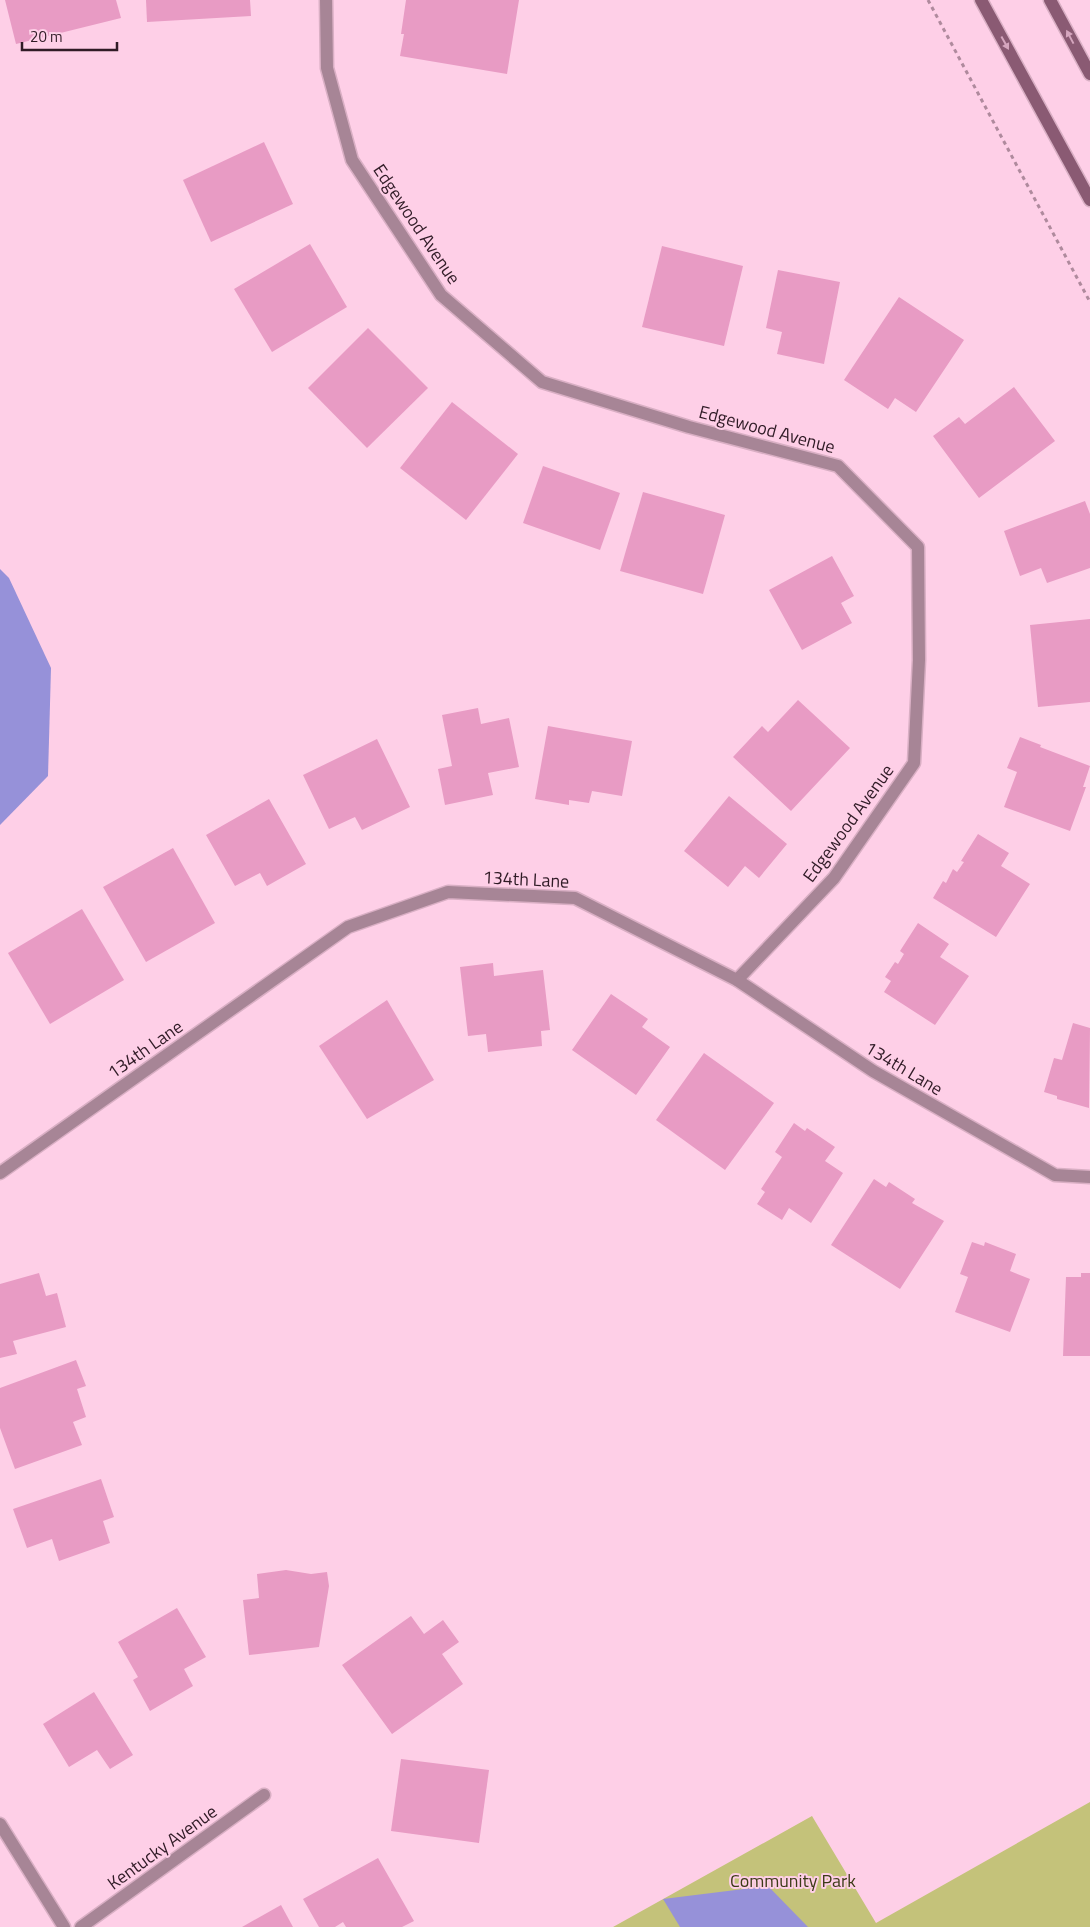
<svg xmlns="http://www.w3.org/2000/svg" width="1090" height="1927" viewBox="0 0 1090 1927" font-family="'Titillium Web',sans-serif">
<rect width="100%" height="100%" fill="#fecfe7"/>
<path fill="#c4c27a" d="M1090 1802V1927H613L812 1816 876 1923Z"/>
<g fill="#9691d9">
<path d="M0 569 9 578 51 668 48 776 0 825Z"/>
<path d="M768 1886 808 1927H680L663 1899Z"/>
</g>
<g fill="#e89bc4">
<path d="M5 0H116L121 18 16 44Z"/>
<path d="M146 0H250L251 16 147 22Z"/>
<path d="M406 0H519L507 74 400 56 404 34H401Z"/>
<path d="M264 142 293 204 211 242 183 180Z"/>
<path d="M310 244 347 307 272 352 234 289Z"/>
<path d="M662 246 743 266 724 346 642 327Z"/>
<path d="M778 270 840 282 824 364 777 354 782 332 766 328Z"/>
<path d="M899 297 964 340 916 412 895 398 888 409 844 380Z"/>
<path d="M368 328 428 388 367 448 308 388Z"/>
<path d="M1014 387 1055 441 979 498 933 436 959 417 965 424Z"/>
<path d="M452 402 518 454 466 520 400 468Z"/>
<path d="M543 466 620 493 600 550 523 523Z"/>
<path d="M643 492 725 515 703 594 620 571Z"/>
<path d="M1085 501 1090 514V568L1047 583 1041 568 1020 576 1004 531Z"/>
<path d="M832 556 854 596 841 603 852 623 802 650 769 590Z"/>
<path d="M1090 619V702L1038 707 1030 625Z"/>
<path d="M798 700 850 748 791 811 733 757 762 726 768 732Z"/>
<path d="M478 708 481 724 509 718 519 767 488 773 493 795 445 805 438 769 452 766 442 715Z"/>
<path d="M548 726 632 741 622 796 592 791 589 803 569 800V805L535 799Z"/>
<path d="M1020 737 1041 745 1040 747 1090 766 1083 787H1086L1070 831 1004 807 1017 772 1007 768Z"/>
<path d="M377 739 410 807 362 830 355 817 329 829 303 775Z"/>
<path d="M729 796 787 844 759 878 745 866 728 887 684 851Z"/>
<path d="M269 799 306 864 267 886 260 873 235 886 206 835Z"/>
<path d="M978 834 1009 853 1001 866 1030 884 996 937 933 898 943 881 946 883 953 869 957 872 964 862 961 861Z"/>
<path d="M173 848 215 923 146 962 103 887Z"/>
<path d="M82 909 124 980 50 1024 8 953Z"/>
<path d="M918 923 949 944 940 957 969 976 935 1025 884 992 891 981 885 977 895 962 898 964 904 954 900 951Z"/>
<path d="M493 963 494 976 543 970 550 1030 541 1031 542 1046 488 1052 486 1034 468 1036 460 967Z"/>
<path d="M611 994 648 1019 642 1027 670 1047 636 1095 572 1050Z"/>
<path d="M387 1000 434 1080 367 1119 319 1046Z"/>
<path d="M1073 1023 1090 1028 1089 1108 1057 1099V1096L1044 1092 1054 1058 1062 1060Z"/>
<path d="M704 1053 774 1103 725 1170 656 1120Z"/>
<path d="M794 1123 805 1131 807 1128 835 1147 825 1161 843 1173 811 1223 789 1208 782 1220 757 1204 765 1192 761 1189 782 1157 775 1152Z"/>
<path d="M874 1179 886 1187 889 1182 915 1199 912 1203 944 1221 900 1289 831 1245Z"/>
<path d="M972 1242 984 1246 985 1242 1016 1254 1010 1271 1030 1279 1010 1332 955 1312 968 1277 960 1274Z"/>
<path d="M39 1273 46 1296 57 1293 66 1327 13 1341 17 1354 0 1358V1284Z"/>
<path d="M1081 1273H1090V1356H1063L1066 1277H1081Z"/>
<path d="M76 1360 86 1386 77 1389 86 1417 73 1422 82 1445 15 1469 0 1428V1388Z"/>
<path d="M101 1479 114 1517 103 1521 110 1543 59 1561 52 1539 27 1548 13 1509Z"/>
<path d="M286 1570 311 1574 327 1572 329 1586 319 1647 249 1655 243 1600 259 1598 257 1574Z"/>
<path d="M177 1608 206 1657 184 1669 193 1686 150 1711 133 1680 138 1677 118 1642Z"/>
<path d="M411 1616 424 1634 443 1620 459 1642 442 1654 463 1684 392 1734 342 1665Z"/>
<path d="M94 1692 133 1755 110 1769 97 1750 69 1767 43 1724Z"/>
<path d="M401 1759 489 1770 479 1843 391 1831Z"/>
<path d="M378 1858 414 1921 402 1927H346L343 1922 335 1927H319L303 1899Z"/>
<path d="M281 1905 293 1927H242Z"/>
</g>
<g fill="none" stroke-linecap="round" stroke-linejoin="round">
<g stroke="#d9afc4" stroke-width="15">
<g id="street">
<path d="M326 0 327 68 352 160 441 295 542 382 689 427 838 466 918 547 919 660 914 763 834 878 737 980"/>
<path d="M0 1173 348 927 448 892 575 898 737 980 873 1071 1055 1175 1090 1177"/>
<path d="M0 1824 64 1927"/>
<path d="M81 1927 264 1795"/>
</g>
</g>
<g stroke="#d9afc4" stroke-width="15">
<g id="secondary">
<path d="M981 0 1090 200"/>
<path d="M1050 0 1090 74"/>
</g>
</g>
<path stroke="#af8a9d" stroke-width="3" stroke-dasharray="4 4" stroke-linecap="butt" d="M928 0 1090 302"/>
<use href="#street" stroke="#a78596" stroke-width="12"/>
<use href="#secondary" stroke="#8a5a73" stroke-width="12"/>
</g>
<defs><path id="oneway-solid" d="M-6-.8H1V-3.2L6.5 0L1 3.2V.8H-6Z" transform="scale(1.25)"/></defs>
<g fill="#d5a6be">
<use href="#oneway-solid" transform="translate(1070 37) rotate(-118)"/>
<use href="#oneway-solid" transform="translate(1005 43) rotate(61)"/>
</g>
<g text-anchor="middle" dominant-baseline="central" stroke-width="4" stroke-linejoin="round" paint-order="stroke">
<g font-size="18" fill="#301b26" stroke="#fecfe7">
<text transform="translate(417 224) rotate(56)">Edgewood Avenue</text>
<text transform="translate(767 429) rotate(15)">Edgewood Avenue</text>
<text transform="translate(848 823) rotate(-54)">Edgewood Avenue</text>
<text transform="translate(526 879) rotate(3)">134th Lane</text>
<text transform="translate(145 1049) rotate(-35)">134th Lane</text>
<text transform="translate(904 1068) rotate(31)">134th Lane</text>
<text transform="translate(162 1847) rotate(-36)">Kentucky Avenue</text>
</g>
<g font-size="18" fill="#3c3b17" stroke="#fecfe7">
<text x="793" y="1880">Community Park</text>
</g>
</g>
<path d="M22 42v8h95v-8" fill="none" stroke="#301b26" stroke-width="2.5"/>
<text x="30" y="42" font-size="15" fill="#301b26" stroke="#fecfe7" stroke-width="4" paint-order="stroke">20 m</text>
</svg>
